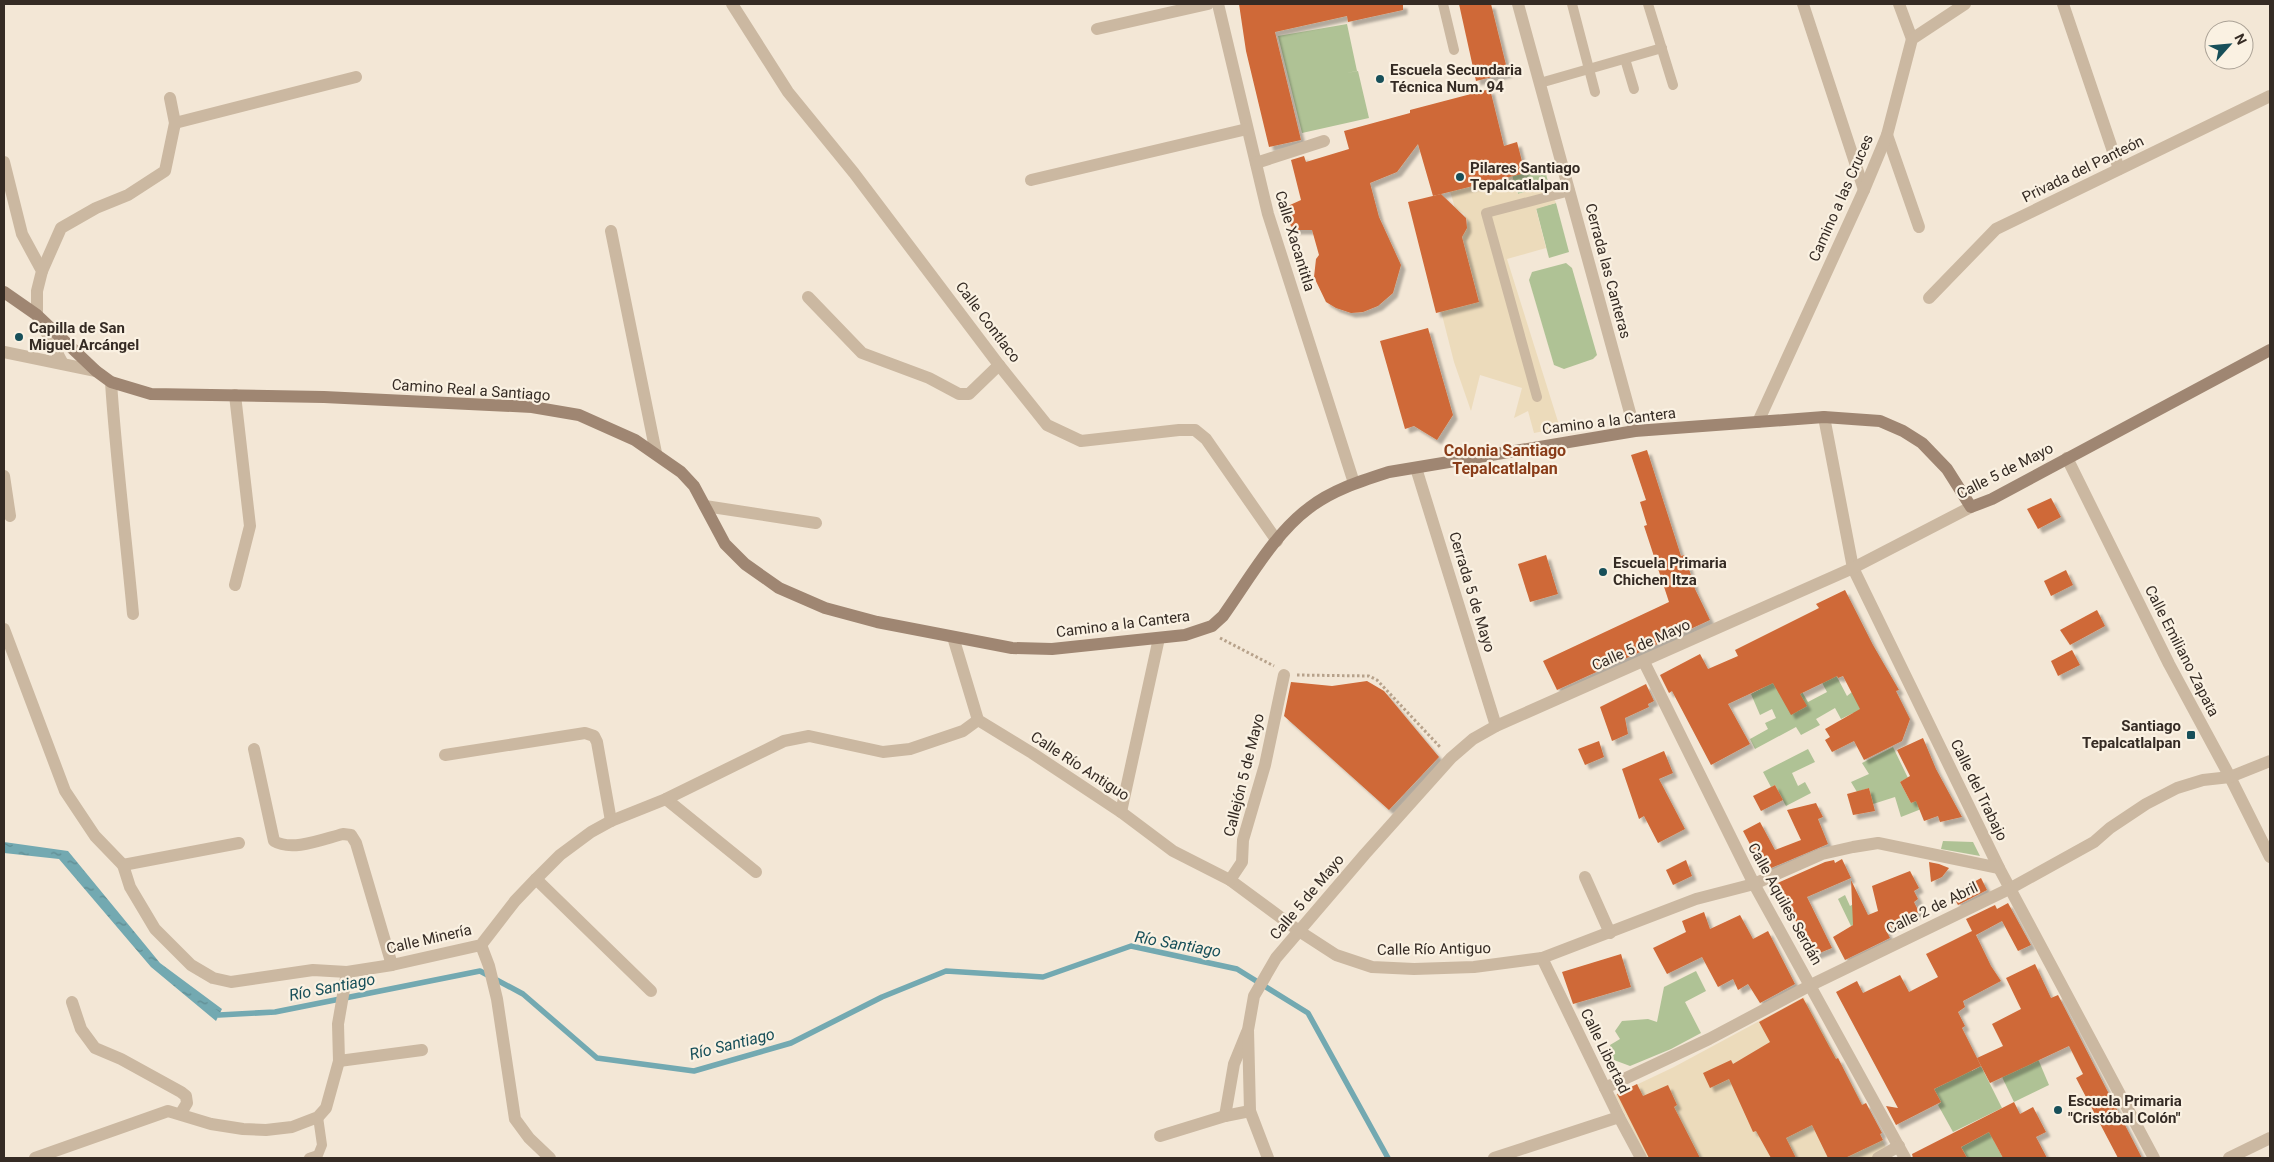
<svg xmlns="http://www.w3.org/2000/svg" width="2274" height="1162" viewBox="0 0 2274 1162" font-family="Roboto,sans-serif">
<defs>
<pattern id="water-ripples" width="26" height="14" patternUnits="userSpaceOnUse" patternTransform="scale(1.25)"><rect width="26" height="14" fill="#73a9b1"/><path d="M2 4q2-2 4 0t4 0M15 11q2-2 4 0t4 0" fill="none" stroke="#5f8a90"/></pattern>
<filter id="shadow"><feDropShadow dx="4.5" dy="4.5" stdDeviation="1" flood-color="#0004"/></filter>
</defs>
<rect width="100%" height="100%" fill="#f3e7d6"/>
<g fill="#afc295">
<path d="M1347 24 1357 71 1346 73 1358 71 1369 118 1302 133 1278 36Z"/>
<path d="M1544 167 1549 185 1518 194 1512 176Z"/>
<path d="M1556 203 1569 252 1549 258 1536 208Z"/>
<path d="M1566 263 1572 268 1597 355 1593 359 1564 369 1554 365 1529 280 1532 272Z"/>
<path d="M1826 656 1847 696 1852 692 1867 698 1862 730 1853 713 1841 719 1835 708 1816 719 1820 725 1801 735 1796 727 1755 749 1750 739 1768 729 1765 723 1776 718 1772 709 1760 715 1751 694 1791 673 1808 702 1827 692 1812 664Z"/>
<path d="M1893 747 1908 778 1900 782 1911 803 1934 792V804L1901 817 1895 797 1873 804 1869 788 1857 792 1851 782 1869 774 1862 763Z"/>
<path d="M1808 749 1815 762 1792 773 1798 786 1805 782 1811 793 1786 806 1775 785 1771 787 1763 772Z"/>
<path d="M1943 841 1973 842 1980 856 1941 849Z"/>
<path d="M1845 895 1850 906 1857 902 1866 919 1851 926 1838 899Z"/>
<path d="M1696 971 1706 991 1685 1002 1701 1033 1671 1049 1630 1066 1614 1060 1610 1045 1620 1039 1615 1031 1622 1021 1648 1019 1657 1022 1664 987Z"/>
<path d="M1934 1055 1966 1059 1972 1071 1981 1066 2002 1108 1953 1132 1938 1105 1941 1102 1934 1089 1948 1082Z"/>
<path d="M2038 1059 2049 1085 2014 1102 2002 1077Z"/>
<path d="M1998 1127 1994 1141 2003 1158H1967L1961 1147Z"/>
</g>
<g fill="#ecdbbb">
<path d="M1512 176 1518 194 1549 185 1556 203 1536 209 1546 248 1507 259 1560 428 1534 433 1528 411 1514 418 1522 388 1480 375 1471 411 1454 362 1441 311 1479 301 1462 237 1468 222 1464 214 1455 208 1450 191Z"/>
<path d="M1804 997 1892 1158H1647L1615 1095 1674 1067Z"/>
</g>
<path fill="url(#water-ripples)" d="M4 842 68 851 160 963 222 1009 216 1021 151 967 59 859 4 853Z"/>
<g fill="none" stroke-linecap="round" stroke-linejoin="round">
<path stroke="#73a9b1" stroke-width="5.5" d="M215 1012 219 1015 275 1012 480 971 523 994 597 1058 694 1071 791 1043 882 997 946 971 1043 977 1131 946 1237 969 1308 1013 1388 1158"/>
</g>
<g fill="#cf6937" filter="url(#shadow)">
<path d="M1239 4H1403V10L1348 22 1347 16 1275 32 1301 140 1269 147 1246 51Z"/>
<path d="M1459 4H1491L1508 73 1476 81Z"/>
<path d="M1490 89 1504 146 1517 142 1525 173 1433 196 1418 144 1397 172 1370 183 1379 217 1401 265 1393 293 1378 306 1363 312 1351 313 1336 308 1326 302 1314 277 1316 259 1319 255 1312 230H1294L1286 219 1285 211 1290 205 1301 200 1291 160 1304 156 1306 162 1349 149 1344 131 1410 113V110Z"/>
<path d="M1441 194 1466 218 1467 228 1462 237 1479 302 1436 313 1408 202Z"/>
<path d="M1428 328 1453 415 1437 440 1414 426 1405 429 1380 341Z"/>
<path d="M1647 450 1681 556 1685 555 1695 589 1710 620 1557 690 1543 661 1669 602 1644 526 1647 525 1640 502 1646 500 1631 455Z"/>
<path d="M2051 498 2061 517 2038 529 2027 509Z"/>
<path d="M1546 555 1558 594 1530 602 1518 564Z"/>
<path d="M2066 570 2073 585 2051 596 2044 581Z"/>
<path d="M1845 590 1873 645 1899 690 1896 691 1910 719 1902 741 1864 760 1854 741 1832 752 1825 740 1830 737 1825 729 1860 709 1843 676 1838 678 1837 676 1800 694 1807 706 1791 715 1773 683 1728 704 1750 744 1711 765 1672 691 1669 693 1660 675 1700 654 1708 669 1738 656 1735 650 1819 608 1816 604Z"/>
<path d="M2097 610 2105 626 2070 645 2060 630Z"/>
<path d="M2072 650 2080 665 2058 676 2051 661Z"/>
<path d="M1367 681 1384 691 1439 757 1389 810 1284 716 1291 682 1332 686Z"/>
<path d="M1646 684 1654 701 1648 704 1649 707 1625 718 1628 734 1612 741 1600 707Z"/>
<path d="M1923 738 1936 769 1962 817 1940 822 1938 816 1924 821 1916 801 1911 803 1900 782 1910 776 1897 750Z"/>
<path d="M1599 741 1604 757 1585 765 1578 749Z"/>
<path d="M1664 751 1673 773 1659 779 1685 829 1658 843 1644 816 1639 819 1622 769Z"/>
<path d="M1775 785 1783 800 1761 811 1753 796Z"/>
<path d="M1869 788 1875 811 1853 815 1847 794Z"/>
<path d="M1816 803 1823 817 1818 819 1828 844 1764 871 1743 831 1760 822 1775 850 1801 840 1787 810Z"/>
<path d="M1842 859 1851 878 1807 897 1832 948 1812 956 1789 906 1784 909 1773 885 1825 862 1834 860 1835 863Z"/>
<path d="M1686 860 1692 876 1673 885 1666 870Z"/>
<path d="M1929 862 1939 864 1949 868 1942 877 1931 882Z"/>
<path d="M1910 871 1919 888 1914 891 1918 899 1914 902 1919 912 1886 930 1890 938 1845 960 1833 937 1853 925 1851 880 1868 915 1878 911 1872 886Z"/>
<path d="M1981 878 1987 890 1958 905 1952 894Z"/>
<path d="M2008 903 2031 945 2018 951 2002 921 1976 935 1991 966 2001 981 1963 1001 1965 1007 1958 1012 1965 1026 1962 1028 1981 1066 1934 1089 1941 1102 1896 1125 1886 1106 1898 1108 1836 992 1857 981 1863 993 1900 975 1909 992 1938 977 1926 954 1972 931 1966 919 1995 905 1997 909Z"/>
<path d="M1704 912 1710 929 1740 915 1753 939 1768 931 1795 984 1760 1003 1748 984 1738 990 1733 979 1718 987 1702 957 1667 974 1653 948 1686 932 1682 921Z"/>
<path d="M1621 954 1631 987 1573 1004 1562 972Z"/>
<path d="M2035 964 2051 998 2058 995 2142 1158H2118L2076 1078 2083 1074 2069 1046 1990 1083 1977 1058 2003 1046 1992 1024 2021 1009 2006 978Z"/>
<path d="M1803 998 1836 1059 1838 1058 1862 1105 1866 1103 1882 1133 1880 1134 1883 1140 1845 1158H1828L1812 1125 1786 1138 1796 1158H1771L1756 1131 1753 1132 1729 1079 1710 1088 1703 1073 1731 1060 1733 1064 1770 1042 1759 1022Z"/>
<path d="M1637 1084 1643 1096 1668 1085 1677 1105 1674 1107 1700 1158H1649L1617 1094Z"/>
<path d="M2014 1102 2020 1114 2033 1107 2046 1132 2036 1137 2047 1158H2003L1989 1132 1961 1147 1967 1158H1913L1912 1154Z"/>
</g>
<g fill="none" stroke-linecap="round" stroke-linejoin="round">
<g stroke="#b7a28b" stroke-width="3" stroke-dasharray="2.5 2.5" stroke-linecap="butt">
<path d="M1220 638 1274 666"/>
<path d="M1297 675 1369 676 1377 680 1441 748"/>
</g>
<g stroke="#cbb8a1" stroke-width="10">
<path d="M1443 4 1454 50"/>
<path d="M1572 4 1595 92"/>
<path d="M1648 4 1673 85"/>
<path d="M1625 59 1634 89"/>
<path d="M1540 83 1662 48"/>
<path d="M1537 397 1486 213 1570 191"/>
<path d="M309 1158 318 1155 322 1145 318 1117"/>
</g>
<g stroke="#cbb8a1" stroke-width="12">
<path d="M732 4 788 92 854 173 999 365 1047 425 1081 441 1179 430H1195L1206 439 1277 541"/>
<path d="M1218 4 1268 214 1354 483"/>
<path d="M1518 4 1635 431"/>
<path d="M1803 4 1864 190"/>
<path d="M1899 4 1912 39"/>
<path d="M2063 4 2119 169"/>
<path d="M1097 29 1208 4"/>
<path d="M175 123 356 77"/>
<path d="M1887 135 1919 227"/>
<path d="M4 162 22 234 42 271 37 291V315L63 364"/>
<path d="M1256 163 1324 141"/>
<path d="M1031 180 1247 129"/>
<path d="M611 231 656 453"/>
<path d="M42 271 61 228 96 208 128 195 165 171 175 123 170 98"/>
<path d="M808 297 862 353 929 378 959 394H969L999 365"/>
<path d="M1929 298 1996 229 2270 96"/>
<path d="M4 352 96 371"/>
<path d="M111 382C116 459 126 537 133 614"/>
<path d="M235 395 250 526 235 585"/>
<path d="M1824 417 1853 568 1999 868 2154 1158"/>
<path d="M1758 422 1864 190 1887 135 1912 39 1965 4"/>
<path d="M2067 458 2169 664 2230 777 2270 857"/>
<path d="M1416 468 1496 726"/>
<path d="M4 476 10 516"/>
<path d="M705 506 816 523"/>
<path d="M4 629 65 791 95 836 123 865"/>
<path d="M953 637 978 720 1032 753 1121 812 1173 851 1230 880 1299 931 1336 955 1372 967 1414 969 1474 967 1542 958 1696 899 1754 884 1822 854 1853 847 1878 843 1999 868"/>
<path d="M1644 662 1754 884 1905 1158"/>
<path d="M254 749 274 841C292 852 323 839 343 834L351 835 356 843 392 965"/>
<path d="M445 755 585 733 594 736 597 742 611 821"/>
<path d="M666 799 756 872"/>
<path d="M1121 812 1159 638"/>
<path d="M239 843 123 865 130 887 155 929 191 965 213 978 231 982 313 970 347 972"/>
<path d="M1585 877 1610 933"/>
<path d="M536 879 651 991"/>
<path d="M1230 880 1242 862 1243 840 1265 765 1284 675"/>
<path d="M481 945 489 966 497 999 515 1119 529 1138 550 1158"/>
<path d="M1542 958 1619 1117 1641 1158"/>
<path d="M72 1002 81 1029 95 1048 121 1059 181 1092 186 1096 187 1103 181 1113"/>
<path d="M339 1061 422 1050"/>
<path d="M1605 1088 1709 1039 1811 985 2011 888 2094 842 2110 828 2146 804 2177 788 2203 780 2230 777 2270 761"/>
<path d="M1225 1116 1234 1064 1247 1032"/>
<path d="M1160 1136 1225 1116 1250 1111"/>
<path d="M35 1158 168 1111 211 1124 243 1129 266 1130 292 1127 318 1117 326 1108 339 1061 338 1024 347 972 392 965 481 945 515 901 536 879 560 855 591 832 611 821 666 799 784 741 809 736 883 752 910 749 963 731 978 720"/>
<path d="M1268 1158 1250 1111 1248 1030 1254 996 1276 958 1365 854 1451 758 1473 739 1496 726 1853 568 1971 507"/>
<path d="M1494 1158 1619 1117"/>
<path d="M1878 1158 1899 1146"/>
<path d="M2229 1158 2270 1138"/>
</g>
<path stroke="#9f8672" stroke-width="12" d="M4 292 37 315 96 371 111 382 151 394 324 397 532 407 579 415 635 440 681 472 694 486 725 544 745 564 779 588 825 608 877 622 1012 648 1052 649 1185 635 1212 626 1223 616C1248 581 1274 534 1309 508 1332 490 1361 481 1389 472L1635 431 1824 417 1880 421 1903 431 1922 443 1947 469 1971 507 1992 499 2270 350"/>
</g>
<g fill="#174f59" stroke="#faf1e2" stroke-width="2">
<circle cx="1380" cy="79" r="5"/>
<circle cx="1460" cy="177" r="5"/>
<circle cx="19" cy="337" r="5"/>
<circle cx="1603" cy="572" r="5"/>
<rect x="2186" y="730" width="10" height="10" rx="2.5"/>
<circle cx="2058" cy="1110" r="5"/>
</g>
<g text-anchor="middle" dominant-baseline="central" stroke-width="4.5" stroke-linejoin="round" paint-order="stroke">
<g font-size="15" font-weight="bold" fill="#352b24" stroke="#faf1e2" text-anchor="start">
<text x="1390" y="70">Escuela Secundaria<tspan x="1390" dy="17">Técnica Num. 94</tspan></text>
<text x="1470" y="168">Pilares Santiago<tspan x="1470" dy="17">Tepalcatlalpan</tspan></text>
<text x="29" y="328">Capilla de San<tspan x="29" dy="17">Miguel Arcángel</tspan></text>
<text x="1613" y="563">Escuela Primaria<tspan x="1613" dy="17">Chichen Itza</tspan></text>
<text x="2181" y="726" text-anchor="end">Santiago<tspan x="2181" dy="17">Tepalcatlalpan</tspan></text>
<text x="2068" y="1101">Escuela Primaria<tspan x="2068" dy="17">"Cristóbal Colón"</tspan></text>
</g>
<g font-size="15" fill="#352b24" stroke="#faf1e2">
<text transform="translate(2083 169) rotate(-26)">Privada del Panteón</text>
<text transform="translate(1841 198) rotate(-66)">Camino a las Cruces</text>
<text transform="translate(1295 241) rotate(73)">Calle Xacantitla</text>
<text transform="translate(1608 271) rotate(75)">Cerrada las Canteras</text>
<text transform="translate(988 322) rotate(53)">Calle Contlaco</text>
<text transform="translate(471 390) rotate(4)">Camino Real a Santiago</text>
<text transform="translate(1609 421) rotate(-7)">Camino a la Cantera</text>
<text transform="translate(2005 471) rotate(-27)">Calle 5 de Mayo</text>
<text transform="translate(1472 592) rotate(73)">Cerrada 5 de Mayo</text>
<text transform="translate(1123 624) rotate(-7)">Camino a la Cantera</text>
<text transform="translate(1641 645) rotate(-24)">Calle 5 de Mayo</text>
<text transform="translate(2182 651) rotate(63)">Calle Emiliano Zapata</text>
<text transform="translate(1080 766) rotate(33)">Calle Río Antiguo</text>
<text transform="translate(1244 775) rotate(-76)">Callejón 5 de Mayo</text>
<text transform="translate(1979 790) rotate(64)">Calle del Trabajo</text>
<text transform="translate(1307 897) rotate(-50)">Calle 5 de Mayo</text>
<text transform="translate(1785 904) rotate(61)">Calle Aquiles Serdán</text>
<text transform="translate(1932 908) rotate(-26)">Calle 2 de Abril</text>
<text transform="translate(429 939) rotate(-13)">Calle Minería</text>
<text transform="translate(1434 949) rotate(-1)">Calle Río Antiguo</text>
<text transform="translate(1605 1051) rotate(64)">Calle Libertad</text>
</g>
<g font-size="16" font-weight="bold" fill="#893c18" stroke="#faf1e2">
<text x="1505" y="450">Colonia Santiago<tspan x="1505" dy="18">Tepalcatlalpan</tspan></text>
</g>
<g font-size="16" font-style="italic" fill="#174f59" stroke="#faf1e2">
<text transform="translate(1178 944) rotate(10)">Río Santiago</text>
<text transform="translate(332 987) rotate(-11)">Río Santiago</text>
<text transform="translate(732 1044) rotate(-14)">Río Santiago</text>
</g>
</g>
<rect width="2274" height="1162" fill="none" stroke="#352b24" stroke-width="10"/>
<g transform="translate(2229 45) rotate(63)"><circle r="24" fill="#faf1e2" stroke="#aba296"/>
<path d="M0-4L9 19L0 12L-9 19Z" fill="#174f59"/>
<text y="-8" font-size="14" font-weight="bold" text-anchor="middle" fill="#352b24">N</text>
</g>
</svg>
